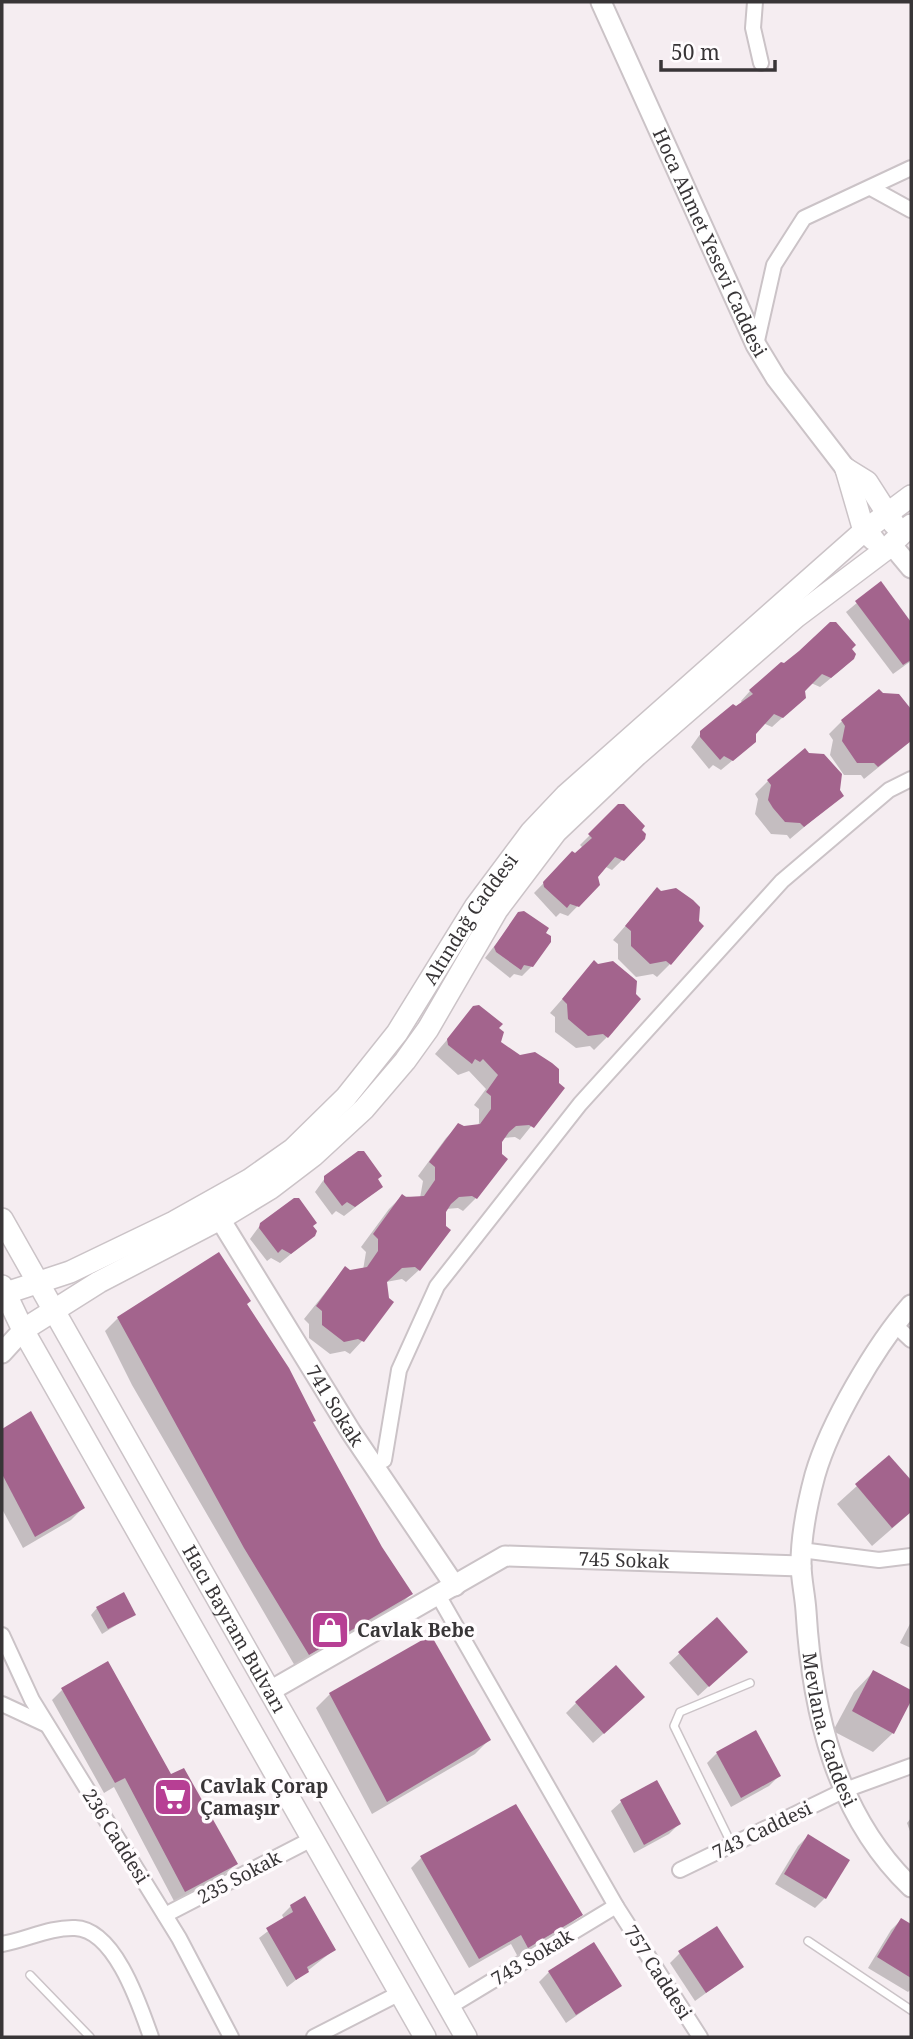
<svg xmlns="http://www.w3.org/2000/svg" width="913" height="2039" viewBox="0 0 913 2039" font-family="'Noto Serif',serif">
<rect width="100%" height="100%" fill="#f5edf1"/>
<g fill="#0003">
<path d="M881 583 911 625V661L893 674 846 612Z"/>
<path d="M850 649 853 658 842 669 820 687 811 683 793 708 772 727 763 723 744 751 721 770 713 765 709 769 691 747 701 733 743 704 741 701 750 691Z"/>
<path d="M882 695H898L911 710V741L864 779 861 775H844L830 755 833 740 829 734 842 721Z"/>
<path d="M768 781 838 791 841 796 790 839 787 835 771 834 755 814 758 799 755 794Z"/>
<path d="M619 806 644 839 612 870 604 866 596 876 598 885 568 916 560 913 556 917 534 893 573 853 576 855 583 848 580 845Z"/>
<path d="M657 890 670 964 657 977 653 974 636 977 618 959V944L613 940Z"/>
<path d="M519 914 532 966 522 976 514 974 510 978 485 958Z"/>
<path d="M594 963 607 1037 594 1050 590 1046 576 1048 555 1032V1017L550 1013Z"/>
<path d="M474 1008 497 1029 499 1042 562 1088 520 1140 515 1137 502 1138 476 1198 463 1211 458 1208 446 1209 419 1270 406 1282 402 1279 386 1282 388 1299 392 1303 362 1341 350 1354 345 1351 330 1354 309 1338V1324L304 1319 345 1268 350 1271 363 1270 366 1252 361 1247 389 1209 402 1196 420 1198 423 1181 418 1176 446 1138 459 1125 463 1128 477 1127 479 1123V1109L474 1105 486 1089 469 1071 458 1075 435 1054Z"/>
<path d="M325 1178 376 1180 381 1187 344 1216 336 1211 332 1215 315 1192Z"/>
<path d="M261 1224 311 1226 314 1235 280 1263 271 1258 267 1261 250 1239Z"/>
<path d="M245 1305 381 1548 411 1594 398 1607 295 1666 132 1385 105 1331 118 1318Z"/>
<path d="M31 1414 83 1508 71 1520 23 1548 2 1509V1431Z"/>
<path d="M889 1457 911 1483V1512L872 1546 837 1504Z"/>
<path d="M97 1608 134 1614 102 1634 91 1615Z"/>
<path d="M716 1620 736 1661 698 1696 669 1663Z"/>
<path d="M911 1622V1648L900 1643Z"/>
<path d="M873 1672 911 1692V1697L893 1733 873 1752 833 1731 854 1692Z"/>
<path d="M62 1690 236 1864 225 1874 174 1901 114 1787 104 1793 52 1700Z"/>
<path d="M330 1694 489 1740 475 1754 372 1814 316 1708Z"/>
<path d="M576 1703 633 1707 593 1743 566 1713Z"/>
<path d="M717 1753 779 1776 769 1786 731 1807 707 1763Z"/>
<path d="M621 1802 679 1824 669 1834 634 1853 611 1811Z"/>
<path d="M911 1818V1834L907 1823Z"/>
<path d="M808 1836 848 1860 825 1898 815 1908 775 1884 798 1846Z"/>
<path d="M421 1858 581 1914 571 1924 518 1957 511 1944 469 1968 411 1868Z"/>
<path d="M304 1898 334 1950 287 1987 259 1938 284 1919 282 1915 291 1906Z"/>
<path d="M901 1920 911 1926V1989L908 1992 868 1968 891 1930Z"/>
<path d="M680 1953 742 1967 695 2001 670 1963Z"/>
<path d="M549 1972 620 1985 566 2023 539 1982Z"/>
</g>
<g fill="#a3648d">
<path d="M881 581 911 622V660L903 665 855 601Z"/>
<path d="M830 622H836L856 645 852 649 856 654 854 659 831 678 822 674 805 691 806 698 783 718 774 714 756 734V742L733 761 724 756 720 760 700 737V731L733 704 736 706 753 694 749 690 781 662 784 663 799 651Z"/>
<path d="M879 689 883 693 899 694 911 709V741L878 767 874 763H857L842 741 845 726 841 720Z"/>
<path d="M805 748 809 753 824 754 842 774 840 790 844 796 804 827 800 823 785 822 773 808 768 800 771 785 767 780Z"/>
<path d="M618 804H624L645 826 642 830 646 834 645 839 624 861 615 857 598 877 600 885 579 907 570 904 567 908 544 887 543 882 572 851 575 853 592 838 588 834Z"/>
<path d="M657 887 661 891 676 888 693 900 700 907 699 921 704 926 671 965 666 961 650 964 631 946V931L625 926Z"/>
<path d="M524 911 549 928 546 933 551 936V942L533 967 524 965 521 970 496 952 494 947 518 912Z"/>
<path d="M594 960 598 964 613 961 637 981 636 994 641 999 608 1038 603 1034 588 1036 575 1025 568 1019 567 1004 562 999Z"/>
<path d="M479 1005 503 1024 499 1028 504 1032 501 1042 520 1055 535 1052 552 1063 559 1069V1083L565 1088 534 1128 529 1125 516 1126 509 1132 502 1142V1154L508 1159 477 1199 472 1196 459 1197 451 1204 446 1212V1226L451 1230 420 1271 415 1267 402 1268 387 1282 389 1298 394 1302 364 1342 358 1339 344 1342 322 1325V1311L316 1306 345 1266 350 1270 367 1267 378 1251V1239L373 1234 402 1194 406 1197 424 1196 435 1180V1167L429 1162 458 1123 464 1126 480 1124 491 1109V1096L486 1092 498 1075 483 1059 480 1062 475 1059 472 1064 448 1045 447 1039 473 1006Z"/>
<path d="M358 1151H364L382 1176 378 1179 383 1187 355 1207 347 1202 342 1206 324 1182V1176Z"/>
<path d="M294 1198H299L317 1223 313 1226 317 1231 315 1236 291 1254 282 1249 278 1253 259 1228 260 1223Z"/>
<path d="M219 1252 251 1301 247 1304 289 1368 316 1421 313 1422 382 1547 413 1594 309 1655 244 1548 117 1317Z"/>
<path d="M31 1411 85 1508 35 1537 2 1474V1429Z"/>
<path d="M889 1455 911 1480V1512L892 1528 855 1484Z"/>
<path d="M124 1592 136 1615 108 1629 96 1607Z"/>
<path d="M717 1617 748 1652 709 1687 678 1652Z"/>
<path d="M431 1635 491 1740 387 1802 329 1693Z"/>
<path d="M108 1661 171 1774 184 1768 238 1864 185 1892 125 1778 115 1783 61 1688Z"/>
<path d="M616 1665 645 1697 604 1734 575 1702Z"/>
<path d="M873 1670 911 1690V1701L894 1734 852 1711Z"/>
<path d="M756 1730 781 1776 741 1798 716 1752Z"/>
<path d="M657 1780 681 1824 644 1845 620 1800Z"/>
<path d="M516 1804 583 1915 528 1948 521 1935 479 1959 420 1856Z"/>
<path d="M808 1834 850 1860 826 1899 784 1874Z"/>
<path d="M305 1896 336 1950 307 1967 309 1972 296 1980 266 1928 293 1912 290 1905Z"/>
<path d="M901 1918 911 1924V1978L877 1957Z"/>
<path d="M717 1926 744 1967 706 1993 678 1951Z"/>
<path d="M594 1942 622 1986 576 2015 548 1971Z"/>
</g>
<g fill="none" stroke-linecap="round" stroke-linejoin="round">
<g stroke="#cbc3c7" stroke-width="10">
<g id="service">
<path d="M732 1845 674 1726 680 1712 750 1683"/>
<path d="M808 1941 911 2010"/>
<path d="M30 1975 90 2037"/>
</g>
</g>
<g stroke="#cbc3c7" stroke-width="18">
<g id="minor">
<path d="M755 2 753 28 761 63"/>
<path d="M871 188 911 210"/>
<path d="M756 345 774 265 804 218 911 168"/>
<path d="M895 1325 911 1340"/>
<path d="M384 1460 399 1370 437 1286 580 1104 782 881 889 790 911 779"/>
<path d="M801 1550 879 1560 911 1556"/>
<path d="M438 1595 616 1906 700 2037"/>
<path d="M2 1635 32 1700 179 1938 231 2037"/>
<path d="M2 1704 45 1724"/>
<path d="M680 1870 845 1790 911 1766"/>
<path d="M165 1915 312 1839"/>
<path d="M2 1944C26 1940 50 1927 75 1928 115 1929 140 2006 151 2037"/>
<path d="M449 2007 616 1906"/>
<path d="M314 2037 400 1993"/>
</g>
</g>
<g stroke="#cbc3c7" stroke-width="23">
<g id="tertiary">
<path id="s1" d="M601 2 756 345 776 378 846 469"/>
<path d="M891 544 911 568"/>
<path id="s2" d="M220 1219 351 1432 455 1586"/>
<path id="s3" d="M911 1305C876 1345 830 1423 815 1475 808 1501 801 1536 801 1564 801 1579 805 1595 806 1611 812 1711 836 1815 911 1887"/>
<path d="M2 1353 23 1330"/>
<path id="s4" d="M270 1691 505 1556 801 1566"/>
</g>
</g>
<g stroke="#cbc3c7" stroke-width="24">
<g id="secondary">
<path d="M846 469 864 531 874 540"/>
<path d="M846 469 867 482 894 524"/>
<path id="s5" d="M2 1219 466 2037"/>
<path d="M2 1286 23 1330 425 2037"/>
<path id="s6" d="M6 1293 70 1272 174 1222 249 1180 293 1149 346 1097 397 1033 475 907 531 832 566 795 864 531 911 496"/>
<path d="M23 1330 99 1282 220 1219 271 1188 313 1156 364 1109 405 1061 428 1029 497 910 556 832 637 755 796 617 885 550 911 525"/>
</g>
</g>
<use href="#service" stroke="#fff" stroke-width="7"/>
<use href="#minor" stroke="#fff" stroke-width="14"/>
<use href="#tertiary" stroke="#fff" stroke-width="19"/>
<use href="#secondary" stroke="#fff" stroke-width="21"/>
</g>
<defs>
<g id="shop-square" transform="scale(2.0125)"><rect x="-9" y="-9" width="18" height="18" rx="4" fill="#b73f94" stroke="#fffcfe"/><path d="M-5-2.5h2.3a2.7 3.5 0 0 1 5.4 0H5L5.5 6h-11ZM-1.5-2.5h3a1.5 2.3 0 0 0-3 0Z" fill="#fff"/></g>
<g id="supermarket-square" transform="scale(2.0125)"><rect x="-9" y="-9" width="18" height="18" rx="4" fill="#b73f94" stroke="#fffcfe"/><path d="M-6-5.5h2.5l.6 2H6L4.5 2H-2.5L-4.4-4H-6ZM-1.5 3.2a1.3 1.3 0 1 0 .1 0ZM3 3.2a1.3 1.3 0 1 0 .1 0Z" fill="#fff"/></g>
</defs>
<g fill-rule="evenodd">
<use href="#shop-square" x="330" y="1630"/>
<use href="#supermarket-square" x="173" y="1797"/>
</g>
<g text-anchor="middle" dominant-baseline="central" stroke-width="7" stroke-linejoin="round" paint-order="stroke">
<g font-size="19" fill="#383537" stroke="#fffcfe">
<text stroke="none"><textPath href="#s1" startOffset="264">Hoca Ahmet Yesevi Caddesi</textPath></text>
<text stroke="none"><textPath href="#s6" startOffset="614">Altındağ Caddesi</textPath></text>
<text stroke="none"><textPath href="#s2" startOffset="219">741 Sokak</textPath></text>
<text stroke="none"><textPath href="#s4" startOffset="390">745 Sokak</textPath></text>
<text stroke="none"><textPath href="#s5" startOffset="471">Hacı Bayram Bulvarı</textPath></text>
<text stroke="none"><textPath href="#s3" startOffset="455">Mevlana. Caddesi</textPath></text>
<text transform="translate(762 1830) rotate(-26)">743 Caddesi</text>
<text transform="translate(116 1836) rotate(58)">236 Caddesi</text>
<text transform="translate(239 1877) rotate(-28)">235 Sokak</text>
<text transform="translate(532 1957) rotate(-31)">743 Sokak</text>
<text transform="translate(658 1972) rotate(57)">757 Caddesi</text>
</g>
<g font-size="19" font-weight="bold" fill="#383537" stroke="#fffcfe" text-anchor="start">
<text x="357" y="1630">Cavlak Bebe</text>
<text x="200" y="1786">Cavlak Çorap<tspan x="200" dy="22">Çamaşır</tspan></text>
</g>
</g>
<rect width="913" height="2039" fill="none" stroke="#383537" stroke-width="7"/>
<path d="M661 60v10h114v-10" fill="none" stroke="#383537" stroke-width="3.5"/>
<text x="671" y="60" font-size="21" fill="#383537" stroke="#fffcfe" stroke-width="5" paint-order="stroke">50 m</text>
</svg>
